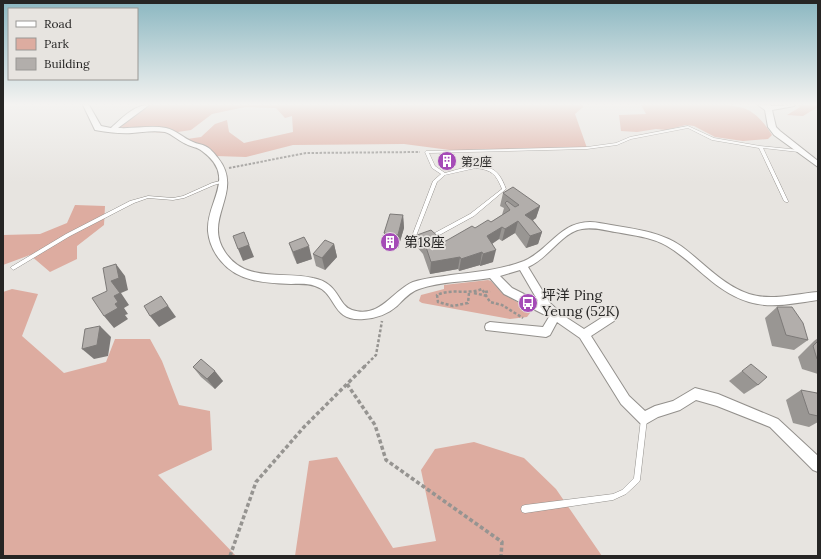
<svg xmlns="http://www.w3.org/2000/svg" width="821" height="559" viewBox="0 0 821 559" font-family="Lora,'Noto Sans SC',serif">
<rect width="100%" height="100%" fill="#e7e4e0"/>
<g fill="#ddaca0">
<path d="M149 105H583V107L575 114 587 148 465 152 404 144 293 145 246 157 216 156 187 139 201 137 215 124 227 120 229 132 244 143 293 132 292 116 285 118 276 108 245 107 212 114 191 130 171 133 112 130 134 112Z"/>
<path d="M641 105C671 104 716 101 743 108 755 111 766 125 772 135L768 139 743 141 715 137 694 126 686 125 666 130 656 129 637 132 621 131 619 115 646 114Z"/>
<path d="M798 105H818V107L803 116 787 115 800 107Z"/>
<path d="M75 205 105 206 104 225 77 246V259L50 272 30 255 3 265V235L40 234 67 223Z"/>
<path d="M488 280 491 281 503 294 528 308 530 313 527 317 510 319 422 303 419 301 421 295 444 289V285Z"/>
<path d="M12 289 38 294 22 336 64 373 106 362 115 339H150L162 361 179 405 210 411 212 450 158 475 236 556H3V292Z"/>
<path d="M474 442 524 458 556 489 602 556H295L309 461 337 457 393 548 436 541 421 470 435 449Z"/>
</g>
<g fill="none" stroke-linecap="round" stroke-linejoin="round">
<g stroke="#93908c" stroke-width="1">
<g id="lane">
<path d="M688 126 714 138 760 146 800 150 801 151 799 152 763 148 788 201V202H786L784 201 759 148 712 140 688 128 631 139 617 145 587 149 429 153 435 166 445 173C460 169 487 159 499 175 502 179 504 184 506 189L474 216 423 244C417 246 415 246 412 241V236L433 181 441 174 432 168 425 152 426 151 587 147 616 143 630 137ZM476 168C492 170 496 174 502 189L470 214 418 242 416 240V236L437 182 445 175Z"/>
<path d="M224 180H225V182L214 185 184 198 173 200 148 198 134 203 70 236 15 269 13 270 11 268V267L66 234 130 201 148 196 173 198 183 196 212 183Z"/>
<path d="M644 416 646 417 647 419 640 480 639 482 626 494 613 500 525 513 522 512 521 509 522 506 525 505 613 494 622 490 634 478 641 419 642 417Z"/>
</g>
</g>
<g stroke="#93908c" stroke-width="2">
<g id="street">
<path d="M83 105H89L101 126 111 128C122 118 134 105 149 105L118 128C134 129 150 125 166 128 176 130 183 138 193 142 197 144 201 144 205 146 210 148 214 153 218 158 245 192 202 218 225 252 245 283 283 271 313 278 340 283 337 305 352 310 380 319 392 291 413 282 425 278 439 277 451 275 476 272 501 270 524 261 549 250 560 222 590 222 597 222 604 224 611 225 635 229 661 232 681 246 703 262 722 285 749 294 771 301 795 294 818 292V300C795 303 772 309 749 302 715 292 696 263 667 246 652 237 632 235 615 232 604 230 593 227 582 229 562 232 548 259 528 267L550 303 564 316 584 329 606 315 610 314 614 315 615 318 614 321 591 336 629 396 645 411 655 406 673 401 695 388 718 394 778 419 818 456V472L813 470 770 427 717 406 696 400 680 410 658 417 644 425 640 423 621 404 580 338 557 322 550 335 546 337 486 330 485 327 486 324 490 322 543 327 549 317 504 294 490 278C467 282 441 281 419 289 410 292 404 299 397 306 388 314 377 318 364 319 330 322 338 293 315 286 307 283 299 284 291 284 266 283 238 282 221 261 214 253 209 242 208 231 206 201 238 177 202 151 198 147 191 147 186 144 179 141 172 134 165 132 154 130 142 132 132 133 120 134 107 132 95 130ZM520 270 538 301 512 288 500 276Z"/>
<path d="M758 105H771V106L795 105 794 106 772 110 776 127 780 131 818 161V167L774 135 768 127 765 110Z"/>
</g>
</g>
<path stroke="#969491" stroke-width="2" stroke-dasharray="2.5 1.5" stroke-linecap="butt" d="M229 168 306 153 420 152"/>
<g stroke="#969491" stroke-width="2.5" stroke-dasharray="3 2" stroke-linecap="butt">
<path d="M485 292 490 291"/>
<path d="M469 293 468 303 453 306 438 302 437 295C452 288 467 295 482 289L490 302 502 305 523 318"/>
<path d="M474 293 487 296"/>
<path d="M364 367 376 355 382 321"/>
</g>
<g stroke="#969491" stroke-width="3.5" stroke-dasharray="4 2.5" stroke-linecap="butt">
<path d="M347 384 375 425 386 460 502 542 501 556"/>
<path d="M230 556 256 482 304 427 365 366"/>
</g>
<use href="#lane" fill="#fff" fill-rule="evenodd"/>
<use href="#street" fill="#fff" fill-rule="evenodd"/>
</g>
<g fill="#999693">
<path d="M503 193 540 206 536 218 533 220 542 232 538 244 526 248 515 233 502 241 499 239 492 244 493 262 480 266V265L459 271 458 269 430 274 423 254 417 247V235L444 242 475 228 491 222 502 215 504 208 500 206Z"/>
<path d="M403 215 404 228 398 248 385 246 384 233Z"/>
<path d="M289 243 312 259 297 264 293 255Z"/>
<path d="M334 244 337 257 325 270 316 266 313 254Z"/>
<path d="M777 307 808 340 794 350 772 346 765 318Z"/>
<path d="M818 338V374L802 369 798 357 814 341Z"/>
<path d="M193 367 223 381 215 389 201 377Z"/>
<path d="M742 371 758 385 744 394 729 381Z"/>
<path d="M801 390 818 395V422L809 427 793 423 786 400Z"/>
</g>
<g fill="#7d7a78">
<path d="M540 206 536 218 523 227 525 215Z"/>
<path d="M403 215 404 228 398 248V235Z"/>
<path d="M518 221 515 233 502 241 505 229Z"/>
<path d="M502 227 499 239 484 249 487 236Z"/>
<path d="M244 232 254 257 243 261 238 249Z"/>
<path d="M542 232 538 244 526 248 530 236Z"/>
<path d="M334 244 337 257 325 270 322 258Z"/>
<path d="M309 246 312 259 297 264 293 252Z"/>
<path d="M496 250 493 262 480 266 483 254Z"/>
<path d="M482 252 480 265 459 271 461 259Z"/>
<path d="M460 257 458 269 430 274 431 262Z"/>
<path d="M116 264 125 276 128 290 121 293 129 305 124 308 128 314 125 315 128 319 114 328 104 316 115 304 111 281Z"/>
<path d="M161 296 176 317 159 327 150 316Z"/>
<path d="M100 326 111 337 108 356 94 359 82 349Z"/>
<path d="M215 371 223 381 215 389 207 379Z"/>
</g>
<g fill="#b2aeab" stroke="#7d7a78">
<path d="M513 187 540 206 525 215 532 220 542 232 530 236 518 221 505 229 502 227 487 236 496 250 483 254 482 252 461 259 460 257 431 262 424 241 417 235 431 230 444 242 472 226 475 228 488 220 491 222 510 210 505 203 507 201 515 207 519 205 503 193Z"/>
<path d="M390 214 403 215 398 235 384 233Z"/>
<path d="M244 232 249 245 238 249 233 236Z"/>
<path d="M304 237 309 246 293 252 289 243Z"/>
<path d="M325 240 334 244 322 258 313 254Z"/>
<path d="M116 264 119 278 111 281 120 293 114 296 118 302 115 304 118 308 104 316 92 298 107 291 103 268Z"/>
<path d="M161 296 168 306 150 316 144 306Z"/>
<path d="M777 307H792L803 323 808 340 786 335Z"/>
<path d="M100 326 97 345 82 349 85 329Z"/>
<path d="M818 341V359H817L813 346Z"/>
<path d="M201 359 215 371 207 379 193 367Z"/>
<path d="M751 364 767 377 758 385 742 371Z"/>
<path d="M801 390 817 393 818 395V416L809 414Z"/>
</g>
<linearGradient id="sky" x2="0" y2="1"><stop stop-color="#8bb7c1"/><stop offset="0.57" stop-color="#f4f3f1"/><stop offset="1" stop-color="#f4f3f1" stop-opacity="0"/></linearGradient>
<rect width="821" height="183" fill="url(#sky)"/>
<defs>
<g id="building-disc" transform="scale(1)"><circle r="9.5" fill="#a54bb7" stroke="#e7e4e0"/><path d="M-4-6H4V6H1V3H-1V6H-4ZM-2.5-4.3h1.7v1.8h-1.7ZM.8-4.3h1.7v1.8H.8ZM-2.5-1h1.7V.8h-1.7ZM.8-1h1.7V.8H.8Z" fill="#fff"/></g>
<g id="bus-disc" transform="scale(1)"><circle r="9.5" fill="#a54bb7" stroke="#e7e4e0"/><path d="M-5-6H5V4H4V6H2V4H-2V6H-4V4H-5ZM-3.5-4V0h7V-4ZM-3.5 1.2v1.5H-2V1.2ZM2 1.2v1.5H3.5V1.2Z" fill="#fff"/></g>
</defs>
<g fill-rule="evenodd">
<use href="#building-disc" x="447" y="161"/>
<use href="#building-disc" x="390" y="242"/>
<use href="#bus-disc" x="528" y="303"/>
</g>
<g text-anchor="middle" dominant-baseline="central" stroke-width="3.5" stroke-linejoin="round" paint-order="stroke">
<g font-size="12" fill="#262524" stroke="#e7e4e0" text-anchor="start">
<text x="461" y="161">第2座</text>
</g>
<g font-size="14" fill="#262524" stroke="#e7e4e0" text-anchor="start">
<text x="404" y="242">第18座</text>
<text x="542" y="295">坪洋 Ping<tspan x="542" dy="16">Yeung (52K)</tspan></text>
</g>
</g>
<rect width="821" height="559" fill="none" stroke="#262524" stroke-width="8"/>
<rect x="8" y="8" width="130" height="72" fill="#e7e4e0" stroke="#9a9895"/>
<rect x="16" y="21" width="20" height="6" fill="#ffffff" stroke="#9a9895"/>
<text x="44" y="28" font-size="12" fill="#262524">Road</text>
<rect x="16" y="38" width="20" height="12" fill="#ddaca0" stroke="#9a9895"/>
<text x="44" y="48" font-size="12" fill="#262524">Park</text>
<rect x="16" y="58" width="20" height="12" fill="#b2aeab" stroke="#9a9895"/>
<text x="44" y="68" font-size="12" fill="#262524">Building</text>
</svg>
